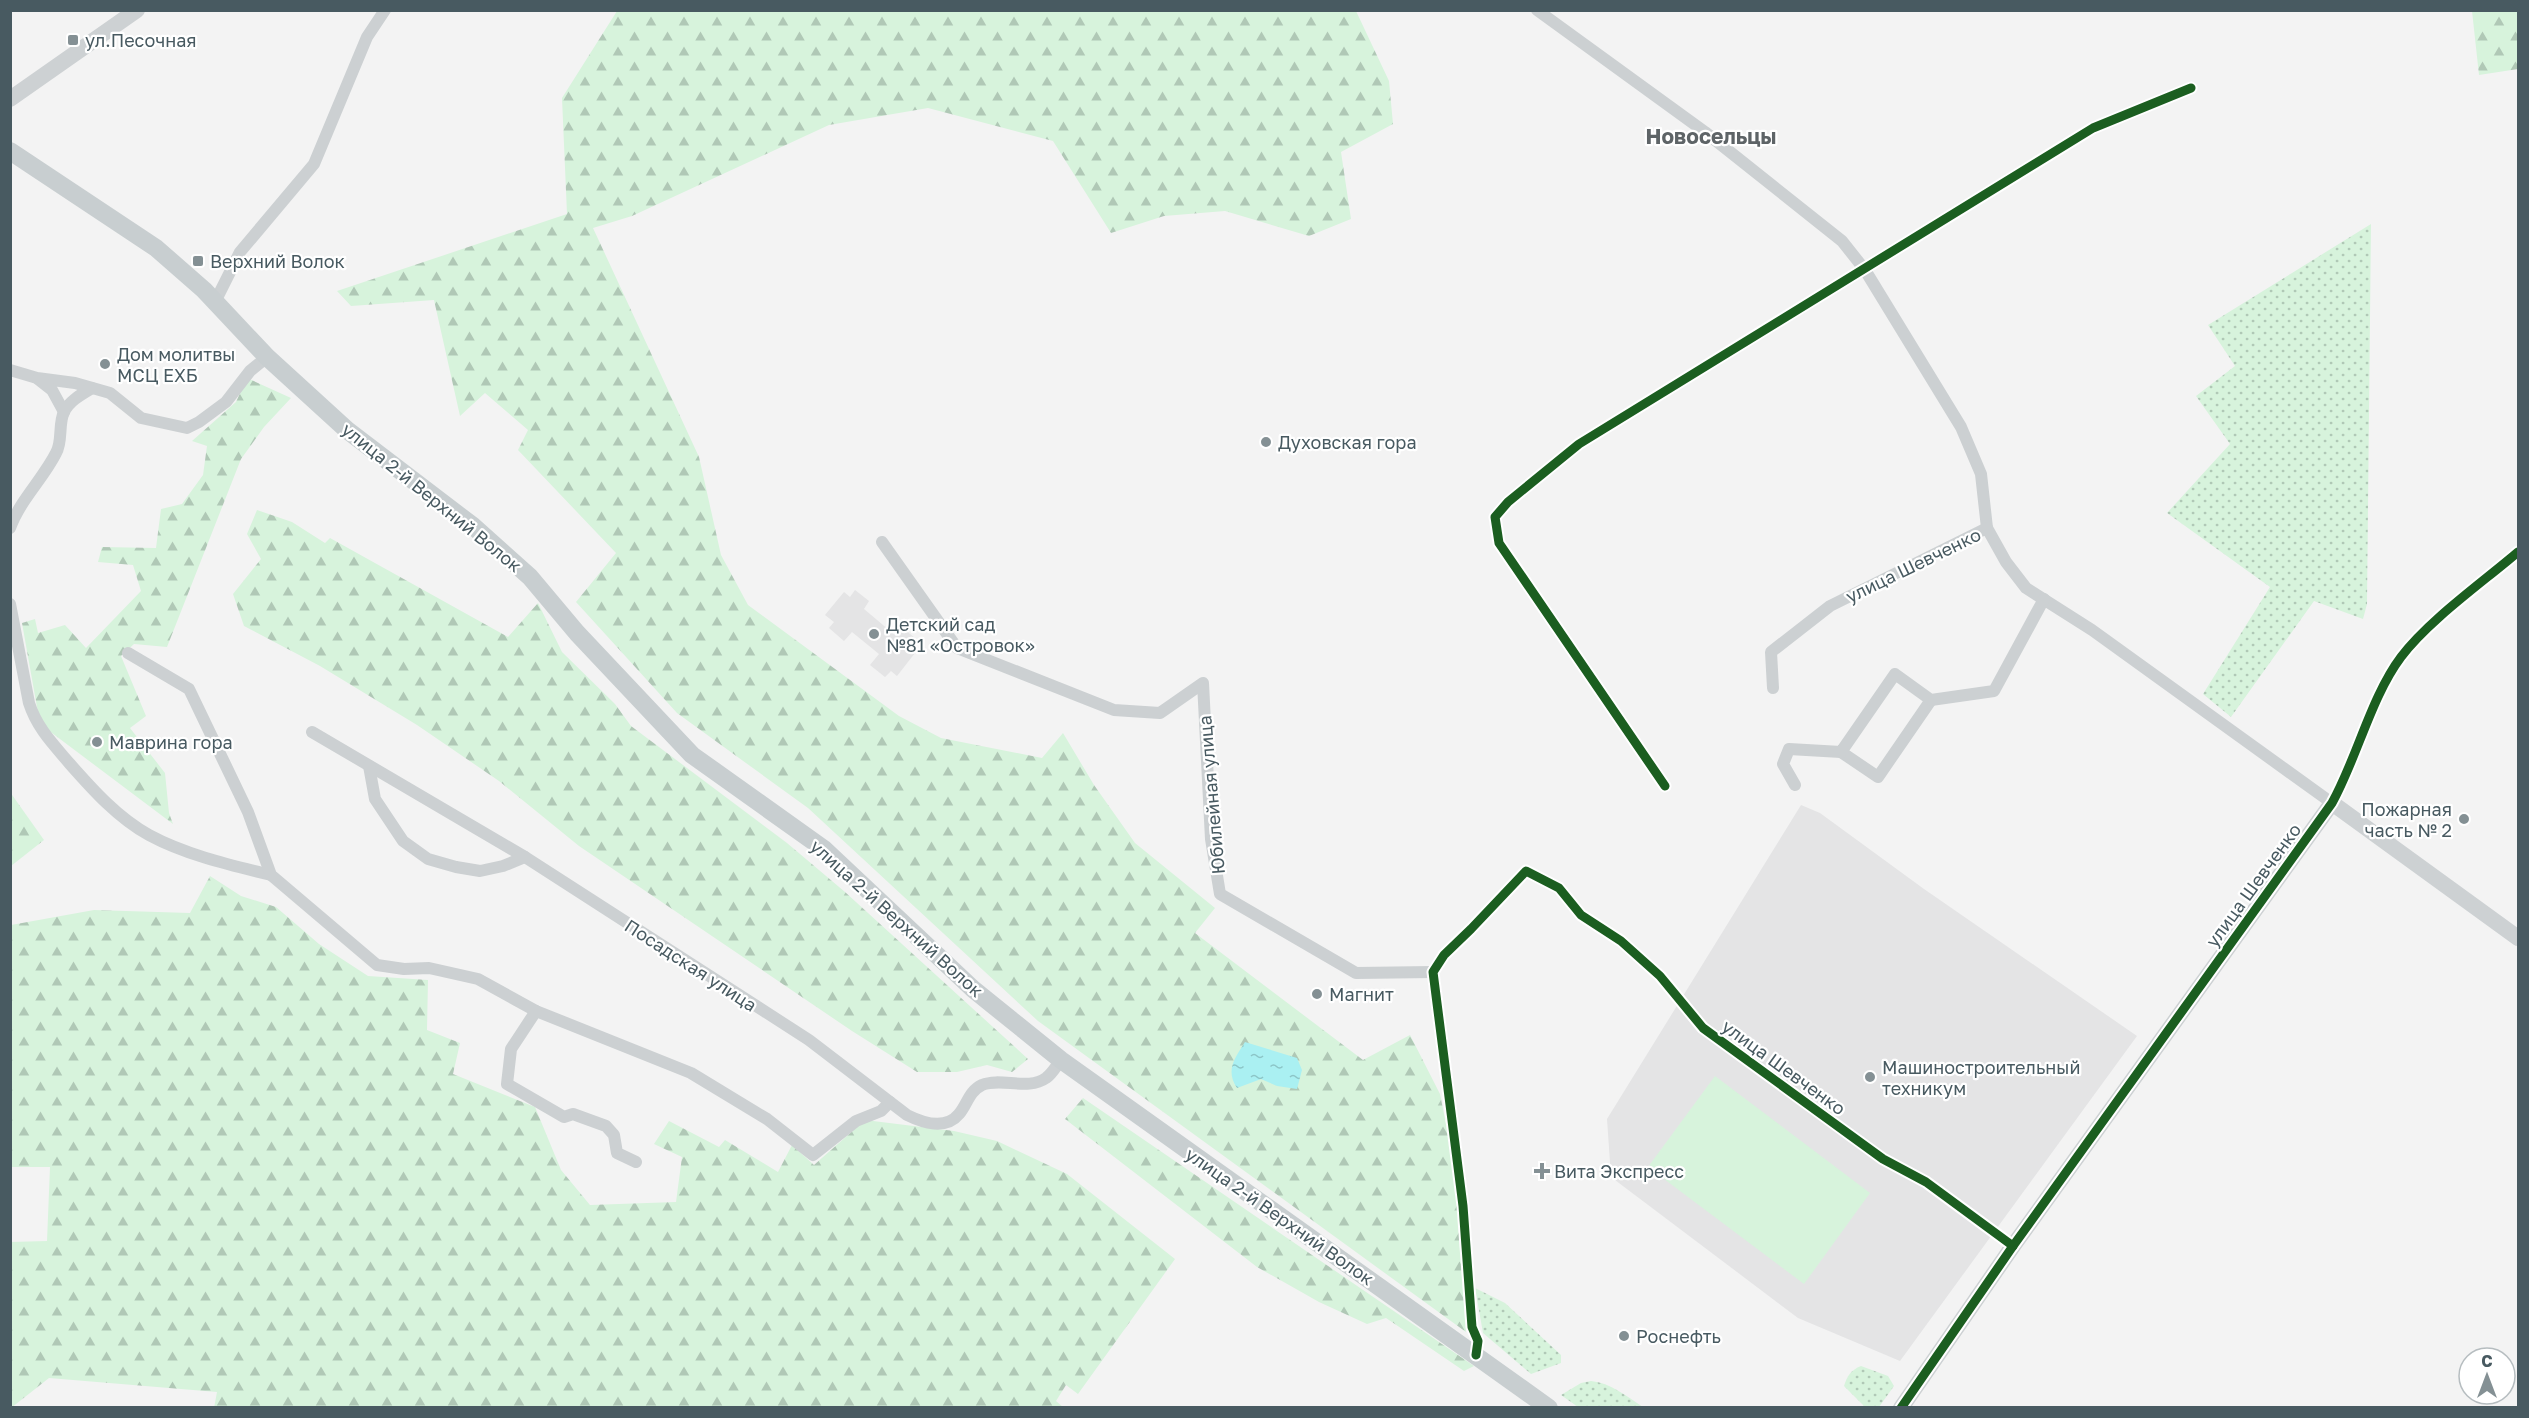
<svg xmlns="http://www.w3.org/2000/svg" width="2529" height="1418" viewBox="0 0 2529 1418" font-family="'Golos Text',sans-serif">
<defs>
<pattern id="grass-dots" width="8" height="8" patternUnits="userSpaceOnUse" patternTransform="scale(1.5)"><rect width="8" height="8" fill="#d7f3dc"/><path d="M2 2h.1M6 6h.1" fill="none" stroke="#b0c8b6" stroke-width="1.8" stroke-linecap="round"/></pattern>
<pattern id="forest-firs" width="22" height="20" patternUnits="userSpaceOnUse" patternTransform="scale(1.5)"><rect width="22" height="20" fill="#d7f3dc"/><path d="M5 1l3.5 6h-7zM16 11l3.5 6h-7z" fill="#b0c8b6"/></pattern>
<pattern id="water-ripples" width="26" height="14" patternUnits="userSpaceOnUse" patternTransform="scale(1.5)"><rect width="26" height="14" fill="#aaf0f2"/><path d="M2 4q2-2 4 0t4 0M15 11q2-2 4 0t4 0" fill="none" stroke="#8cc5c7"/></pattern>
</defs>
<rect width="100%" height="100%" fill="#f3f3f3"/>
<g fill="#e4e4e5">
<path d="M855 590 869 601 864 609 896 636 903 628 916 639 909 648 915 653 897 676 891 671 885 677 870 665 879 654 852 632 844 641 829 628 834 622 825 615 844 592 850 597Z"/>
<path d="M1801 805 1820 813 1924 889 2137 1036 1900 1361 1798 1318 1611 1177 1607 1119Z"/>
</g>
<g fill="url(#grass-dots)">
<path d="M2371 224 2367 604 2363 619 2314 601 2231 717 2203 694 2270 587 2167 513 2230 444 2196 396 2235 366 2208 325Z"/>
<path d="M1475 1288 1505 1303 1561 1355V1363L1531 1374 1483 1333Z"/>
<path d="M1861 1366 1888 1376 1894 1386 1879 1407H1865L1844 1386C1847 1376 1851 1370 1861 1366Z"/>
<path d="M1591 1381C1611 1383 1626 1396 1643 1407H1578L1561 1395 1581 1383Z"/>
</g>
<g fill="url(#forest-firs)">
<path d="M617 11H1356L1389 81 1393 124 1341 152 1351 219 1309 236 1225 211 1164 216 1111 233 1053 141 928 108 829 125 632 216 593 228 699 457 721 555 748 605 899 716 941 738 1042 758 1063 733 1094 785 1135 843 1215 908 1195 933 1363 1060 1410 1035 1440 1094 1454 1164 1466 1332 1038 1021 808 808 677 713 576 602 616 553 518 450 528 430 485 393 460 416 434 300 351 306 337 291 567 214 562 98Z"/>
<path d="M2472 11H2518V69L2479 75Z"/>
<path d="M247 378 291 398 264 427 241 459 167 647 134 644 121 656 146 716 130 728 165 773 169 813 173 824 40 724 22 623 35 619 38 633 65 625 86 648 141 591 133 565 98 562 102 547 156 548 161 509 182 504 203 475 207 446 192 441 236 402Z"/>
<path d="M257 510 292 522 325 543 330 538 508 637 538 603 562 652 615 704 631 726 787 843 845 892 1028 1059 1012 1072 987 1065 957 1072H917L852 1031 579 846 499 781 417 725 320 666 244 626 233 594 261 559 247 534Z"/>
<path d="M10 792 44 840 11 866H10Z"/>
<path d="M210 876 241 896 276 907 319 944 368 976 428 980 427 1030 460 1043 453 1074 535 1107 561 1170 590 1205 676 1202 682 1157 654 1144 669 1121 719 1147 725 1140 778 1172 792 1145 814 1165 865 1120 954 1131 997 1141 1067 1174 1175 1259 1078 1394 1066 1385 1056 1401 1063 1407 214 1408 217 1392 49 1378 11 1408 10 1242 47 1241 50 1167H11V925L94 910 190 913Z"/>
<path d="M1083 1098 1474 1366 1464 1371 1386 1318 1367 1324 1319 1302 1257 1267 1065 1119Z"/>
</g>
<path fill="#d7f3dc" d="M1715 1076 1870 1193 1804 1284 1648 1167Z"/>
<path fill="url(#water-ripples)" d="M1245 1042 1297 1058 1302 1070 1297 1089 1277 1086 1261 1079 1237 1088C1225 1070 1235 1058 1245 1042Z"/>
<g fill="none" stroke-linecap="round" stroke-linejoin="round">
<g stroke="#ccd0d2" stroke-width="12">
<path d="M1537 10 1705 132 1842 241 1865 270 1961 427 1981 474 1987 528"/>
<path d="M215 302 240 252 314 164 367 37 385 10"/>
<path d="M10 370 37 378 75 383 110 393 141 418 187 428 199 422 226 402 250 371 267 357"/>
<path d="M38 379 52 390 64 412"/>
<path d="M10 528C20 500 43 479 56 453 63 441 58 424 64 412 69 401 82 394 92 388"/>
<path d="M882 542 957 648 1114 710 1160 713 1203 683 1211 839 1220 894 1356 973 1433 972"/>
<path d="M10 604 29 703C37 728 53 744 70 764 93 790 118 818 149 835 186 855 230 865 271 875"/>
<path d="M128 653 189 689 248 812 271 875 377 965 404 969 429 968 478 979 536 1011 691 1073 767 1119 813 1155 856 1121 881 1111 890 1102"/>
<path d="M1773 688 1771 652 1830 606 1987 528 2006 562 2026 588 2092 630 2332 803C2357 758 2371 697 2401 657 2429 620 2483 582 2518 552"/>
<path d="M312 732 525 857 809 1040 907 1115C923 1123 946 1130 959 1114 967 1105 969 1091 982 1085 1001 1077 1028 1091 1046 1078 1052 1074 1057 1065 1061 1060"/>
<path d="M1841 752 1878 777 1931 700"/>
<path d="M369 766 375 799 403 841 428 859 456 867 480 871 503 866 525 857"/>
<path d="M1795 785 1783 764 1789 749 1841 752 1895 674 1931 700 1994 691 2044 599"/>
<path d="M1665 786 1499 543 1495 517 1508 502 1579 444 2093 128 2191 88"/>
<path d="M536 1011 511 1049 507 1084 564 1117 573 1114 606 1126 614 1135 617 1153 636 1162"/>
<path d="M1476 1355 1478 1341 1472 1327 1463 1206 1433 972 1444 955 1471 929 1526 871 1559 888 1581 915 1621 941 1660 976 1703 1028 1883 1159 1926 1182 2013 1246"/>
</g>
<g stroke="#cdd1d3" stroke-width="16">
<path d="M10 99 137 10"/>
<path d="M1901 1408 2013 1246 2332 803 2518 938"/>
</g>
<path stroke="#c8ced0" stroke-width="18" d="M10 151 156 248 204 290 267 357 347 430 473 526 530 577 577 633 692 755 824 849 973 989 1061 1060 1549 1408"/>
<g stroke="#fff" stroke-width="13">
<g id="cycleway">
<path d="M1665 786 1499 543 1495 517 1508 502 1579 444 2093 128 2191 88"/>
<path d="M1476 1355 1478 1341 1472 1327 1463 1206 1433 972 1444 955 1471 929 1526 871 1559 888 1581 915 1621 941 1660 976 1703 1028 1883 1159 1926 1182 2013 1246"/>
<path d="M1901 1408 2013 1246 2332 803C2357 758 2371 697 2401 657 2429 620 2483 582 2518 552"/>
</g>
</g>
<use href="#cycleway" stroke="#1b5e20" stroke-width="9"/>
</g>
<g fill="#849094" stroke="#fff" stroke-width="2">
<rect x="67" y="34" width="12" height="12" rx="3"/>
<rect x="192" y="255" width="12" height="12" rx="3"/>
<circle cx="105" cy="364" r="6"/>
<circle cx="1266" cy="442" r="6"/>
<circle cx="874" cy="634" r="6"/>
<circle cx="97" cy="742" r="6"/>
<circle cx="2464" cy="819" r="6"/>
<circle cx="1317" cy="994" r="6"/>
<circle cx="1870" cy="1077" r="6"/>
<path d="M1539 1162h6v6h6v6h-6v6h-6v-6h-6v-6h6z"/>
<circle cx="1624" cy="1336" r="6"/>
</g>
<g text-anchor="middle" dominant-baseline="central" stroke-width="4.5" stroke-linejoin="round" paint-order="stroke">
<g font-size="18" fill="#485a61" stroke="#fff" text-anchor="start">
<text x="85" y="40">ул.Песочная</text>
<text x="210" y="261">Верхний Волок</text>
<text x="117" y="354">Дом молитвы<tspan x="117" dy="21">МСЦ ЕХБ</tspan></text>
<text x="1278" y="442">Духовская гора</text>
<text x="886" y="624">Детский сад<tspan x="886" dy="21">№81 «Островок»</tspan></text>
<text x="109" y="742">Маврина гора</text>
<text x="2452" y="809" text-anchor="end">Пожарная<tspan x="2452" dy="21">часть № 2</tspan></text>
<text x="1329" y="994">Магнит</text>
<text x="1882" y="1067">Машиностроительный<tspan x="1882" dy="21">техникум</tspan></text>
<text x="1554" y="1171">Вита Экспресс</text>
<text x="1636" y="1336">Роснефть</text>
</g>
<g font-size="18" fill="#485a61" stroke="#fff">
<text transform="translate(432 497) rotate(39)">улица 2-й Верхний Волок</text>
<text transform="translate(1913 565) rotate(-26)">улица Шевченко</text>
<text transform="translate(1211 795) rotate(-95)">Юбилейная улица</text>
<text transform="translate(2253 885) rotate(-54)">улица Шевченко</text>
<text transform="translate(897 918) rotate(42)">улица 2-й Верхний Волок</text>
<text transform="translate(691 965) rotate(33)">Посадская улица</text>
<text transform="translate(1784 1067) rotate(36)">улица Шевченко</text>
<text transform="translate(1280 1216) rotate(35)">улица 2-й Верхний Волок</text>
</g>
<g font-size="21" font-weight="bold" fill="#5e6467" stroke="#fff">
<text x="1711" y="136">Новосельцы</text>
</g>
</g>
<rect width="2529" height="1418" fill="none" stroke="#485a61" stroke-width="24"/>
<g transform="translate(2487 1376)"><circle r="28" fill="#ffffff" stroke="#b6bdc0" stroke-width="1.5"/>
<path d="M0-4.5L10 22L0 15L-10 22Z" fill="#849094"/>
<text y="-9" font-size="16" font-weight="bold" text-anchor="middle" fill="#485a61">С</text>
</g>
</svg>
